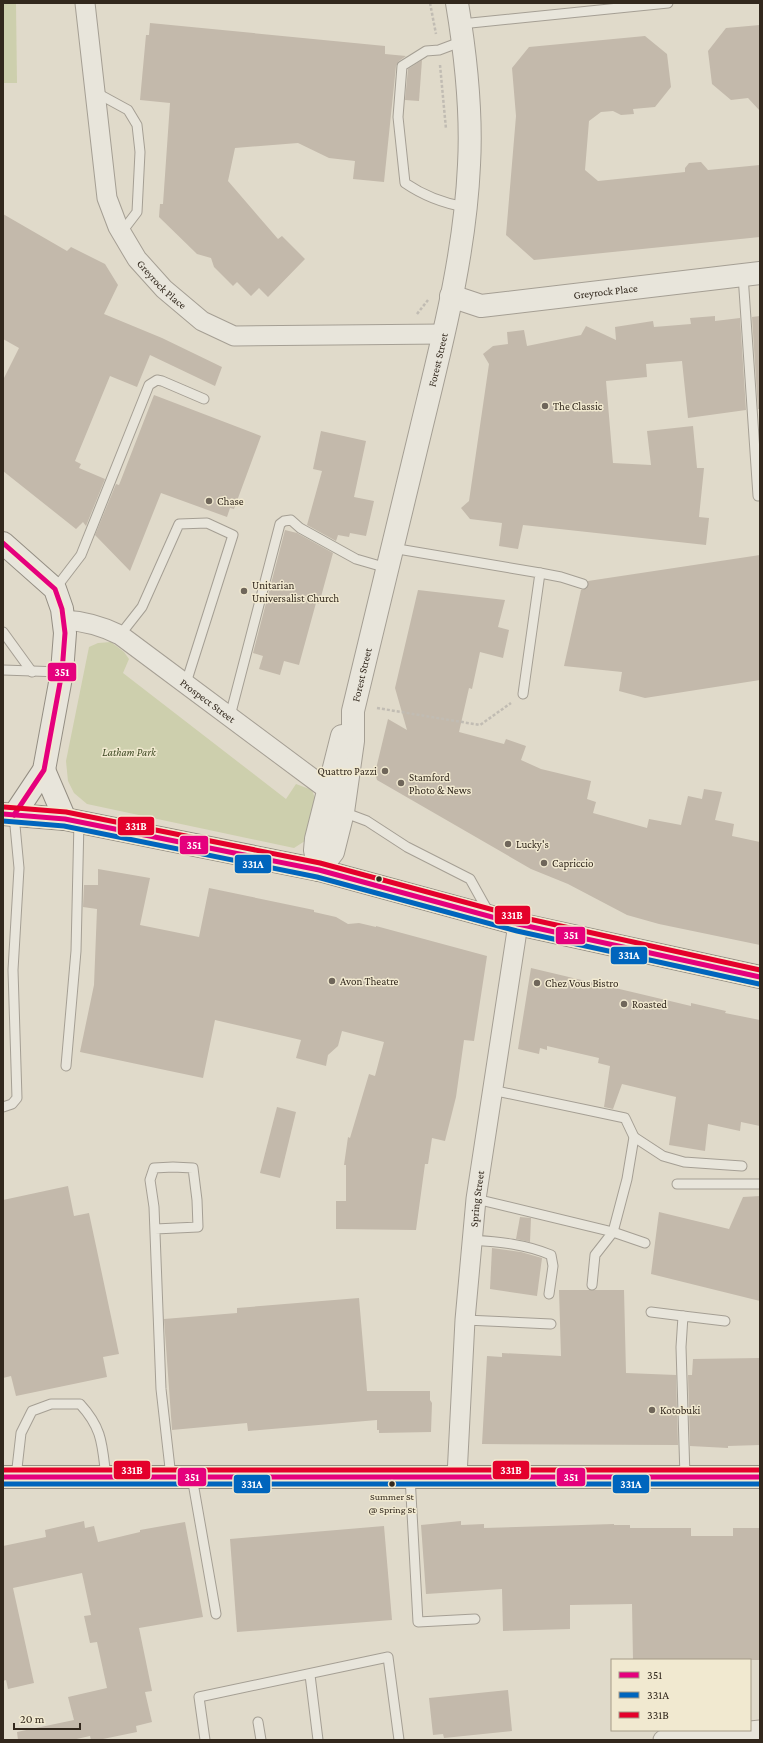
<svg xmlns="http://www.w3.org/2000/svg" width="763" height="1743" viewBox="0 0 763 1743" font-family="'Crimson Pro',serif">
<rect width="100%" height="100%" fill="#e0daca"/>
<g fill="#cdcfad">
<path d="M3 3H16L17 83H3Z"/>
<path d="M111 642 124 652 129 659 123 673 286 799 296 784 312 790 317 803 308 839 294 848 87 804 74 793 68 781 66 761 89 647 98 643Z"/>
</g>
<g fill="#c3b9ab">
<path d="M150 23 385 46V54L406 56 399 61 396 66 384 182 353 179 355 161 329 158 298 143 235 148 228 181 278 239 282 236 305 259 268 297 259 288 251 296 237 282 233 286 214 267 211 258 197 254 159 217 160 204H163L170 103 140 100 146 35H149Z"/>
<path d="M760 25V111L748 98 731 100 712 84 708 51 726 28Z"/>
<path d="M645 36 667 54 671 87 655 107 633 109 634 114 621 115 613 111 601 112 589 121 585 170 598 181 685 172V168L689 163 701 162 708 170 760 165V237L534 260 506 235 516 116 512 68 529 47Z"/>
<path d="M422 60 419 101 405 100 408 69Z"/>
<path d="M3 214 67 251 71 247 105 264 118 285 104 314 162 338 222 367 215 386 150 355 137 387 110 376 75 461 81 464 79 468 105 479 86 526 83 522 76 529 3 471V380L19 348 3 339Z"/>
<path d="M715 316V321L740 318 746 410 688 418 682 361 646 364 647 377 606 381 613 463 651 465 647 431 693 426 697 468H704L699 517 709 518 706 545 523 525 518 549 499 546 502 523 470 519 461 508 469 501 489 364 483 354 493 346 508 344 507 332 524 330 527 346 581 335 586 326 616 340 615 327 653 321 654 327 691 324 690 318Z"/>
<path d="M760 316V409H758L752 317Z"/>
<path d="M154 395 261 436 234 509 230 508 227 517 161 493 130 571 95 535 116 484 119 485Z"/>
<path d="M321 431 366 441 354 497 374 501 366 536 350 533 349 537 338 535 336 541 307 525 322 471 313 469Z"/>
<path d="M285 530 297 533 333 553 319 604 316 603 299 665 284 661 280 675 259 669 263 656 253 653Z"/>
<path d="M760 555V680L645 698 619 691 622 672 564 666 581 590 587 588 588 581Z"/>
<path d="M418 590 505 600 498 627 509 630 503 658 480 652 472 689 469 688 459 732 504 744 506 739 526 746 521 760 541 769 591 781 587 799 596 802 593 813 647 828 649 819 681 825 688 796 702 799 704 789 722 792 715 820 734 824 732 836 760 842V945L659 924 627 915 568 884 531 869 377 780 375 773 388 719 407 730 395 688Z"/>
<path d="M98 869 150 878 140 925 199 937 209 888 314 910V912L336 917 348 924 359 923 376 927V926L487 956 474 1041 464 1040 456 1097 445 1141 432 1138 428 1164H425L416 1230 336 1229V1201H346V1165H344L348 1137 350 1138 369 1074 375 1076 384 1042 342 1031 338 1046 328 1055 326 1066 296 1058 301 1040 215 1020 203 1078 80 1052 94 985 97 909 83 907 84 885H98Z"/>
<path d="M531 968 691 1006V1003L726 1011 725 1013 760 1020V1126L741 1122 740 1131 708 1124 705 1151 669 1145 676 1097 622 1084 613 1109 604 1107 610 1066 598 1063 599 1058 547 1046V1050L540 1048 539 1054 518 1049Z"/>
<path d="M277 1107 296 1112 280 1178 260 1173Z"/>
<path d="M68 1186 74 1216 89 1213 119 1354 103 1357 107 1377 16 1396 11 1376 3 1378V1200Z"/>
<path d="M760 1196V1301L651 1274 659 1212 729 1229 743 1197Z"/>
<path d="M520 1217 531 1218 530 1242 516 1239Z"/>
<path d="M492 1248 521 1252 542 1258 537 1296 490 1289Z"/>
<path d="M559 1290H624L626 1373 676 1375 678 1445 482 1444 487 1356 502 1357V1353L561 1356Z"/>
<path d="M359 1298 367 1391H430V1400L432 1403 431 1432 379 1433V1430H377V1420L248 1431 247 1423 172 1430 164 1319 237 1313V1308Z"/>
<path d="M760 1358V1445L728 1446V1448L690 1446 688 1375H692L693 1359Z"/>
<path d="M84 1521 85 1528 94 1526 98 1542 140 1532V1530L185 1522 203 1617 139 1628 152 1691 145 1692 152 1722 136 1726 137 1732 98 1740H91L90 1736 72 1740H18L17 1732 74 1720 68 1697 107 1688 97 1642 90 1643 84 1616 91 1615 82 1573 13 1588 34 1683 8 1689 6 1680 3 1681V1546L46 1537 45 1530Z"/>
<path d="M461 1521V1525L484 1524V1528L614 1524V1525H630V1528H691V1536H733V1528H760V1660H633L632 1604 570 1605V1629L503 1631 502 1589 426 1594 421 1525Z"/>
<path d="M384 1526 392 1620 237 1632 230 1539Z"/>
<path d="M508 1690 512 1731 444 1738 443 1734 433 1735 429 1698Z"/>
</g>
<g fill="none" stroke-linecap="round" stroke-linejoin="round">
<g stroke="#a59f94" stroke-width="11">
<g id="service">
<path d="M461 24 668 3"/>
<path d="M463 41 439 50 426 51 402 66 398 117 405 183C424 196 442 203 465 207"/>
<path d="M95 92 128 110 137 125 140 152 137 212 121 233"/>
<path d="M743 275 758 496"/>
<path d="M392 548 540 573 523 694"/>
<path d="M540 573 561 577 583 584"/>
<path d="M55 589 81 555 149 385 157 380 162 381 204 399"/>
<path d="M3 632 32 672"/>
<path d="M120 635 142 607 179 524 207 523 233 535 186 683"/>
<path d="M3 670 61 672"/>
<path d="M230 716 280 524 284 521 291 520 300 528 356 559 387 568"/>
<path d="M343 812 367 821 407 847 470 879 489 913"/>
<path d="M66 1066 76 951 79 821"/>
<path d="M3 1107 12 1104 17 1098 13 970 19 868 14 815"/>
<path d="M634 1137 663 1156 684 1162 742 1166"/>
<path d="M677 1184H760"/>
<path d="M476 1199 613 1232 627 1179 634 1137 625 1118 492 1090"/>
<path d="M155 1229 198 1227 197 1200 193 1168 173 1167 154 1168 150 1180 154 1207 161 1389 171 1477"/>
<path d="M472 1240C500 1242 525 1244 551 1255L553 1266 549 1294"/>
<path d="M592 1285 595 1255 613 1232 645 1243"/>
<path d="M651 1312 683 1316"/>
<path d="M465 1320 551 1324"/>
<path d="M410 1476 418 1622 475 1619"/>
<path d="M16 1477 21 1433 32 1411 51 1404H80C103 1429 102 1445 106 1477"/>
<path d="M192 1477 216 1614"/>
<path d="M685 1477 681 1347 683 1316 725 1321"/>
<path d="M310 1675 318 1740"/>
<path d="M258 1722 261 1740"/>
<path d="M205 1740 199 1697 388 1657 399 1740"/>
</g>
</g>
<g stroke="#a59f94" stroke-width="21">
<g id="minor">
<path id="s1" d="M85 3 107 198 118 227 137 259 164 289 202 321 234 336 444 334"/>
<path id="s2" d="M64 620C84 621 102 626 120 635L328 790 343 793"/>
<path id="s3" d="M457 1476 465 1320 476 1199 518 924"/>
<path d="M663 1740 760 1730"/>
</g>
</g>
<g stroke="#a59f94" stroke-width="24">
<g id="tertiary">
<path id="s4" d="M451 296 481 306 760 273"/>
<path id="s5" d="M319 870 333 852 343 812 353 741V711C375 617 398 523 421 429 442 342 465 255 469 165 472 111 466 57 457 3"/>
<path d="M319 870 315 850 316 839 342 736"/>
</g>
</g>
<g stroke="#948e83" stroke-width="24">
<g id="secondary">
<path d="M3 543 55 589 62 609 65 633 62 672 44 770 14 815"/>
<path d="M44 770 65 819"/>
<path d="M3 814 65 819 319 870 518 924 760 977"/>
<path d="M3 1477H760"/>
</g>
</g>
<g stroke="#c1bcb3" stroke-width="2.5" stroke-dasharray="3 2" stroke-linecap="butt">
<path d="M430 3 436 34"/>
<path d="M440 65 446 129"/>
<path d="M417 314 428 300"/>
<path d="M377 708 480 725 511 703"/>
</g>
<use href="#service" stroke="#e8e5db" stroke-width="9"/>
<use href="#minor" stroke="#e8e5db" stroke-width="19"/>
<use href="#tertiary" stroke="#e8e5db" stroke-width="22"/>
<use href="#secondary" stroke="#e8e5db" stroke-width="22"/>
<g stroke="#f1e9d0" stroke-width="8">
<g id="bus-1">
<path d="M3 543 55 589 62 609 65 633 62 672 44 770 14 815"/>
<path d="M3 814 65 819 319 870 518 924 760 977"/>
<path d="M3 1477H760"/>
</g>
</g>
<g stroke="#f1e9d0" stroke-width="8">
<g id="bus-2">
<path d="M3 821 64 826 317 877 517 931 759 984"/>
<path d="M3 1484H760"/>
</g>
</g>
<g stroke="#f1e9d0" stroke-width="8">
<g id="bus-3">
<path d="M4 807 66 812 320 863 520 917 760 970"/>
<path d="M3 1470H760"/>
</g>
</g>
<use href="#bus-1" stroke="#e5007d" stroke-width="5"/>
<use href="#bus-2" stroke="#0065bd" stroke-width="5"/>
<use href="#bus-3" stroke="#e4002b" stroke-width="5"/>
</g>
<g fill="#6f665a" stroke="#f1e9d0" stroke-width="1.5">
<circle cx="545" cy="406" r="4"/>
<circle cx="209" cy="501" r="4"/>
<circle cx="244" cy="591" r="4"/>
<circle cx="385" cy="771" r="4"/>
<circle cx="401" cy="783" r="4"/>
<circle cx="508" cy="844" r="4"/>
<circle cx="544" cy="863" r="4"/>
<circle cx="332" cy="981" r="4"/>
<circle cx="537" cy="983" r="4"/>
<circle cx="624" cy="1004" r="4"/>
<circle cx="652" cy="1410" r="4"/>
</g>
<g fill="#32281d" stroke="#f1e9d0" stroke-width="1.5">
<circle cx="379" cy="879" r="3.5"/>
<circle cx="392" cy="1484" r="3.5"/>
</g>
<g text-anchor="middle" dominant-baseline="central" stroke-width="3" stroke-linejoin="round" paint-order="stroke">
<g font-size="10" fill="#32281d" stroke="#f1e9d0">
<text x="392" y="1496">Summer St<tspan x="392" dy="13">@ Spring St</tspan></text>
</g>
<g font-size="11" fill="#32281d" stroke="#f1e9d0">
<text stroke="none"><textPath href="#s1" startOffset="300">Greyrock Place</textPath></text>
<text stroke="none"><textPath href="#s4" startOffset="157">Greyrock Place</textPath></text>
<text stroke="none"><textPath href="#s5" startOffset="527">Forest Street</textPath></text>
<text stroke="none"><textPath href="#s5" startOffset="203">Forest Street</textPath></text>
<text stroke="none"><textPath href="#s2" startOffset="168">Prospect Street</textPath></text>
<text stroke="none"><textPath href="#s3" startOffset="278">Spring Street</textPath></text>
</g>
<g font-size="11" fill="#32281d" stroke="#f1e9d0" text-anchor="start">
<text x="553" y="406">The Classic</text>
<text x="217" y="501">Chase</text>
<text x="252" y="585">Unitarian<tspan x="252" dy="13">Universalist Church</tspan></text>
<text x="377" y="771" text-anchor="end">Quattro Pazzi</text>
<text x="409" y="777">Stamford<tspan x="409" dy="13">Photo &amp; News</tspan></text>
<text x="516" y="844">Lucky's</text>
<text x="552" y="863">Capriccio</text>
<text x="340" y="981">Avon Theatre</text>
<text x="545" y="983">Chez Vous Bistro</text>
<text x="632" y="1004">Roasted</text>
<text x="660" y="1410">Kotobuki</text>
</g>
<g font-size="11" font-style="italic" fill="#414c26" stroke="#f1e9d0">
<text x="129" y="752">Latham Park</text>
</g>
</g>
<g stroke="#f1e9d0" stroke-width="1.5">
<rect x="47" y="662" width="30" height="20" rx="4" fill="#e5007d"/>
<rect x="117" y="816" width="38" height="20" rx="4" fill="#e4002b"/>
<rect x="179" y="835" width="30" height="20" rx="4" fill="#e5007d"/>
<rect x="234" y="854" width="38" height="20" rx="4" fill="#0065bd"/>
<rect x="494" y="905" width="37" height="20" rx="4" fill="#e4002b"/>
<rect x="555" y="926" width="31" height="19" rx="4" fill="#e5007d"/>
<rect x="610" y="946" width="38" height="19" rx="4" fill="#0065bd"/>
<rect x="113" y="1460" width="38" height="20" rx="4" fill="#e4002b"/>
<rect x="492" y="1460" width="38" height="20" rx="4" fill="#e4002b"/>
<rect x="177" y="1467" width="30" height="20" rx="4" fill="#e5007d"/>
<rect x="556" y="1467" width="30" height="20" rx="4" fill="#e5007d"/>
<rect x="233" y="1474" width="38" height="20" rx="4" fill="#0065bd"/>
<rect x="612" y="1474" width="38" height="20" rx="4" fill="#0065bd"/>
</g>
<g font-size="11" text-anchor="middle" font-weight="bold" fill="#fff">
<text x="62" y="676">351</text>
<text x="136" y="830">331B</text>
<text x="194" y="849">351</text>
<text x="253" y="868">331A</text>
<text x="512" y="919">331B</text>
<text x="571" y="939">351</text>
<text x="629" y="959">331A</text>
<text x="132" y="1474">331B</text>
<text x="511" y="1474">331B</text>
<text x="192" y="1481">351</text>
<text x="571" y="1481">351</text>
<text x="252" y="1488">331A</text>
<text x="631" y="1488">331A</text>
</g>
<rect width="763" height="1743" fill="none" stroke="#32281d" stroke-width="8"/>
<rect x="611" y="1659" width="140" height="72" fill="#f1e9d0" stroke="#a59c88"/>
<rect x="619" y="1672" width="20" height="6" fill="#e5007d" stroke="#a59c88"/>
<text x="647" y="1679" font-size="12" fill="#32281d">351</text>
<rect x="619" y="1692" width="20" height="6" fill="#0065bd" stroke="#a59c88"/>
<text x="647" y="1699" font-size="12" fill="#32281d">331A</text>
<rect x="619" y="1712" width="20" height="6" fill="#e4002b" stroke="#a59c88"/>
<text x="647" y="1719" font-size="12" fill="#32281d">331B</text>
<path d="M14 1723v6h66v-6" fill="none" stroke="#32281d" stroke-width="2"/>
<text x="20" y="1723" font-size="12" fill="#32281d" stroke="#f1e9d0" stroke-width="3" paint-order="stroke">20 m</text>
</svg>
